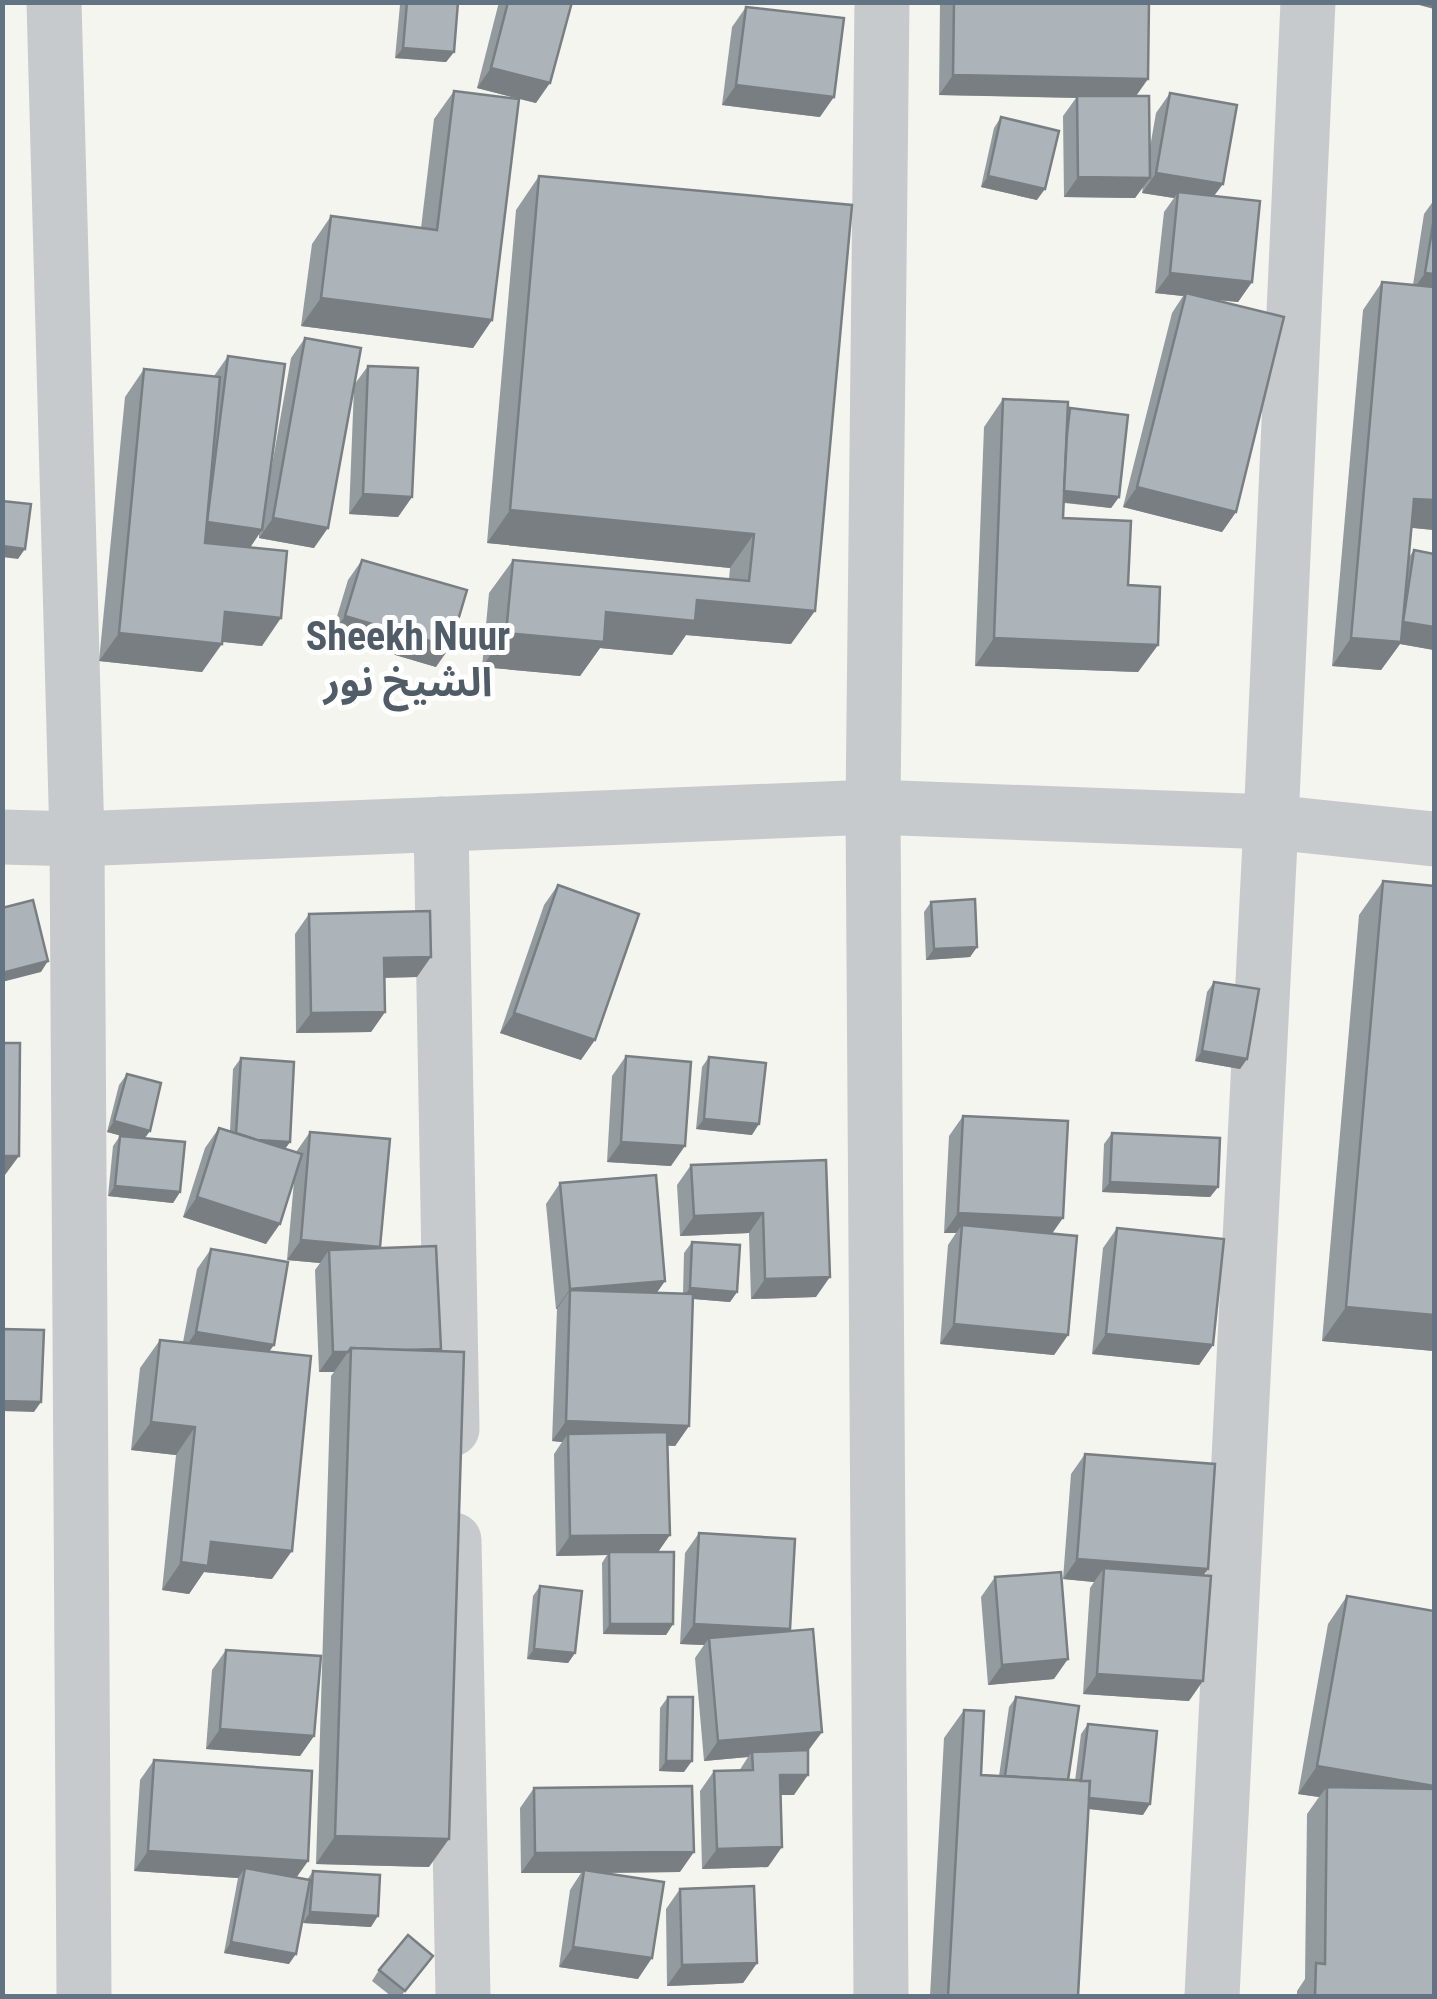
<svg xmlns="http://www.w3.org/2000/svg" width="1437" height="1999" viewBox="0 0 1437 1999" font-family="'Roboto Condensed','Noto Sans Arabic',sans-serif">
<rect width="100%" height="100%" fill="#f5f5f0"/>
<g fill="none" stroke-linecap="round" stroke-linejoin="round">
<g stroke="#c7cacd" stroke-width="55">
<path d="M54 2 77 839 84 1996"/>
<path d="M441 824 452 1429"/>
<path d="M2 837 77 839 873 807 1271 822 1434 839"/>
<path d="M454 1540 463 1996"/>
<path d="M881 1996 873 807 882 2"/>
<path d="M1212 1996 1271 822 1308 2"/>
</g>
</g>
<g fill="#949b9f">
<path d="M402 2H407L454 52 446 62 395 58 400 5Z"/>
<path d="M499 2H572L536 103 477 88Z"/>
<path d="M940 2H1149L1135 96 1149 153 1156 113 1170 93 1252 282 1238 302 1214 300 1236 512 1222 532 1123 507 1172 313 1183 296 1155 293 1164 212 1174 198 1142 193 1143 186 1135 198 1064 197 1063 116 1076 98 939 95Z"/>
<path d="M746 7 820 117 722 105 732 27Z"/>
<path d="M454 91 492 320 473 348 301 326 312 244 331 216 421 228 434 119Z"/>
<path d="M1001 117 1037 200 981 187 994 128Z"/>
<path d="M539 176 852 205 791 644 686 635 672 655 600 648 580 676 482 667 489 593 513 560 729 579 730 568 487 543 516 210Z"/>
<path d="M1434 200V530L1412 528 1409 557 1414 550 1434 554V650L1400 644 1381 670 1332 666 1363 310 1382 282 1413 285 1424 214Z"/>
<path d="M305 338 354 385 368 366 412 497 398 517 349 514 354 387 314 548 259 538V534L250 548 262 646 222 642 202 672 99 661 125 397 144 369 214 376 228 356 269 482 291 358Z"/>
<path d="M1003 399 1068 411 1070 408 1119 497 1111 508 1064 503 1063 518 1128 585 1158 645 1138 672 975 666 984 427Z"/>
<path d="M362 560 436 667 331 636 348 580Z"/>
<path d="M1383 881 1434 886V1351L1322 1341 1359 915Z"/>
<path d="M558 885 581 1060 500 1033 544 905Z"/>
<path d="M931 902 977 947 970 957 926 960 924 912Z"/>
<path d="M309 914 417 977 384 978 385 1012 371 1032 296 1033 295 934Z"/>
<path d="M1214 982 1247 1059 1240 1069 1195 1061 1207 992Z"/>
<path d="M626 1056 671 1166 607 1162 612 1076Z"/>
<path d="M709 1057 752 1135 696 1129 702 1067Z"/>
<path d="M241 1058 290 1142 285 1149 296 1152 310 1132 441 1349 439 1351 429 1867 316 1864 331 1376 334 1372H319L315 1270 320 1263 287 1260 294 1181 266 1244 183 1217 205 1148 219 1128 230 1131 233 1069Z"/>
<path d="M127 1074 150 1131 145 1138 180 1192 173 1203 108 1196 113 1146 120 1136H122L107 1132 119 1085Z"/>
<path d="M963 1116 1052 1234 1068 1335 1054 1355 940 1344 948 1245 956 1233H944L949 1136Z"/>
<path d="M1112 1133 1218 1187 1210 1197 1102 1192 1104 1144Z"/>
<path d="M826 1160 816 1297 751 1299 749 1233 680 1236 677 1185 691 1165Z"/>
<path d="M560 1183 665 1281 656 1293 683 1294 684 1253 692 1242 737 1292 730 1302 693 1299 689 1426 675 1446 668 1445 658 1552 673 1624 666 1635 603 1634 602 1563 607 1555 556 1556 554 1454 562 1442 552 1441 557 1309H556L546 1204Z"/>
<path d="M1117 1228 1213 1345 1199 1365 1092 1354 1103 1248Z"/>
<path d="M211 1249 269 1351 272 1579 204 1572 189 1594 162 1590 176 1455 131 1450 140 1368 160 1340 183 1342 197 1269Z"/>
<path d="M1085 1454 1204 1576 1189 1701 1083 1694 1090 1588 1094 1582 1063 1579 1071 1474Z"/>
<path d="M699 1533 790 1629 822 1732 808 1751 794 1795H780L768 1867 702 1869 700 1791 714 1771H739L748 1757 704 1761 695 1658 704 1645 680 1644 685 1553Z"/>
<path d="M995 1577 1054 1679 988 1685 981 1597Z"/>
<path d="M540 1586 575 1653 568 1663 527 1659 533 1596Z"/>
<path d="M1347 1596 1434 1996H1297V1991L1305 1979 1307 1814 1319 1797 1298 1794 1328 1624Z"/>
<path d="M226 1650 314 1736 300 1756 206 1749 212 1670Z"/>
<path d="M668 1697 684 1772 659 1771 660 1708Z"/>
<path d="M1016 1697 1068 1780 1075 1781 1081 1734 1088 1724 1143 1815 1088 1809 1078 1996H930L944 1738 964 1710 981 1775 999 1776 1009 1707Z"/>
<path d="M154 1760 308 1861 296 1877 307 1880 313 1871 371 1927 303 1923V1915L289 1964 224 1953 238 1878 134 1871 140 1780Z"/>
<path d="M534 1788 680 1872 603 1873 638 1979 559 1967 570 1890 581 1873H521L520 1808Z"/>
<path d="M680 1889 757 1963 743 1983 667 1986 666 1909Z"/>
<path d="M433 1956 401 1996H391L372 1981 379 1970Z"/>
</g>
<g fill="#787e82">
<path d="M1408 2H1434V9Z"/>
<path d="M403 48 454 52 446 62 395 58Z"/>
<path d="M491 68 550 83 536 103 477 88Z"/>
<path d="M953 75 1148 79 1134 99 939 95Z"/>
<path d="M736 85 834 97 820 117 722 105Z"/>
<path d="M1156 173 1223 184 1208 204 1178 192 1174 198 1142 193Z"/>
<path d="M988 176 1045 189 1037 200 981 187Z"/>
<path d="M1078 177 1150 178 1135 198 1064 197Z"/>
<path d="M1170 273 1252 282 1238 302 1185 296 1186 293 1183 296 1155 293Z"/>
<path d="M1425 273 1434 274V297L1411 293Z"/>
<path d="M321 298 492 320 473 348 301 326Z"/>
<path d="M1137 487 1236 512 1222 532 1123 507Z"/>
<path d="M1060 491 1119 497 1111 508 1053 501Z"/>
<path d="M363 494 412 497 398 517 349 514Z"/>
<path d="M1414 499 1434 500V530L1395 526Z"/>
<path d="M510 510 754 534 730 568 487 543Z"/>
<path d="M273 518 328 528 314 548 259 538Z"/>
<path d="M207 522 262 530 248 550 192 542Z"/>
<path d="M2 546 25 549 18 559 2 557Z"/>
<path d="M697 600 815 611 791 644 686 635 672 655 600 648 580 676 482 667 506 633 606 612Z"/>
<path d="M225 612 281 618 262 646 206 640Z"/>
<path d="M345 616 450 647 436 667 331 636Z"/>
<path d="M1402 622 1434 627V650L1400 644 1381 670 1332 666 1351 638Z"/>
<path d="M119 633 222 644 202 672 99 661Z"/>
<path d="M994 638 1158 645 1138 672 975 666Z"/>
<path d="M977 947 970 957 926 960 934 949Z"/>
<path d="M431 957 417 977 370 978 384 958Z"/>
<path d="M48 961 41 972 2 982V973Z"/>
<path d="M385 1012 371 1032 296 1033 311 1013Z"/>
<path d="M514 1013 595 1040 581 1060 500 1033Z"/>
<path d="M1202 1051 1247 1059 1240 1069 1195 1061Z"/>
<path d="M704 1119 759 1124 752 1135 696 1129Z"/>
<path d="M114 1121 150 1131 142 1141 107 1132Z"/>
<path d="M236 1139 290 1142 282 1153Z"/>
<path d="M621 1142 685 1146 671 1166 607 1162Z"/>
<path d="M2 1156H19L2 1179Z"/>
<path d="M1110 1182 1218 1187 1210 1197 1102 1192Z"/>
<path d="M115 1186 180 1192 173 1203 108 1196Z"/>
<path d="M197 1197 280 1224 266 1244 183 1217Z"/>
<path d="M763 1213 749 1233 680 1236 694 1216Z"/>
<path d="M958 1213 1063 1218 1049 1238 962 1225 956 1233H944Z"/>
<path d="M301 1240 380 1247 366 1267 329 1250 320 1263 287 1260Z"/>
<path d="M830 1277 816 1297 751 1299 765 1279Z"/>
<path d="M665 1281 651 1301 570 1290 557 1309H556L570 1289Z"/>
<path d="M690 1288 737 1292 730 1302 682 1298Z"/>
<path d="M1346 1307 1434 1315V1351L1322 1341Z"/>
<path d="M954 1324 1068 1335 1054 1355 940 1344Z"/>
<path d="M196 1332 274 1345 259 1366 182 1352Z"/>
<path d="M1106 1334 1213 1345 1199 1365 1092 1354Z"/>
<path d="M333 1352H348L334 1372H319Z"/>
<path d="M2 1401 41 1402 34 1412 2 1411Z"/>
<path d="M566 1421 689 1426 675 1446 568 1442V1434L562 1442 552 1441Z"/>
<path d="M151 1422 195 1427 176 1455 131 1450Z"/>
<path d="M670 1535 656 1555 609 1552 607 1555 556 1556 570 1536Z"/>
<path d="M211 1542 292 1551 272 1579 204 1572 189 1594 162 1590 181 1562Z"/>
<path d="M1077 1559 1208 1569 1194 1589 1104 1568 1094 1582 1063 1579Z"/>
<path d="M610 1624H673L666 1635 603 1634Z"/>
<path d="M694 1624 790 1629 776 1649 709 1638 704 1645 680 1644Z"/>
<path d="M534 1649 575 1653 568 1663 527 1659Z"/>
<path d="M1068 1659 1054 1679 988 1685 1002 1665Z"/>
<path d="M1097 1674 1203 1681 1189 1701 1083 1694Z"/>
<path d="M220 1729 314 1736 300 1756 206 1749Z"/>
<path d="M822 1732 807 1752H752L748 1757 704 1761 718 1741Z"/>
<path d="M666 1761H692L684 1772 659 1771Z"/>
<path d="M1317 1766 1434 1786V1800L1327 1787 1319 1797 1298 1794Z"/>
<path d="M780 1775H808L794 1795H766Z"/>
<path d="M1080 1797 1150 1804 1143 1815 1072 1807Z"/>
<path d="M335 1836 449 1839 429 1867 316 1864Z"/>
<path d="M782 1847 768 1867 702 1869 717 1849Z"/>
<path d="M148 1851 308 1861 294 1881 245 1868 238 1878 134 1871Z"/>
<path d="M694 1852 680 1872 583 1873 584 1870 581 1873H521L535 1853Z"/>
<path d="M310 1912 378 1916 371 1927 303 1923Z"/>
<path d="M231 1942 296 1954 289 1964 224 1953Z"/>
<path d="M573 1947 652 1958 638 1979 559 1967Z"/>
<path d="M757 1963 743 1983 667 1986 682 1965Z"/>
</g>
<g fill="#acb4b9" stroke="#787e82" stroke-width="2.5">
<path d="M407 2H458L454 52 403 48Z"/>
<path d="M508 2H572L550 83 491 68Z"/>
<path d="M954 2H1149L1148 79 953 75Z"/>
<path d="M746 7 844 18 834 97 736 85Z"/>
<path d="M454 91 519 99 492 320 321 298 331 216 437 230Z"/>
<path d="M1170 93 1237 105 1223 184 1156 173Z"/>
<path d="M1077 96H1149L1150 178 1078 177Z"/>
<path d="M1001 117 1059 131 1045 189 988 176Z"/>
<path d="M539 176 852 205 815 611 697 600 695 621 606 612 604 642 506 633 513 560 749 581 754 534 510 510Z"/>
<path d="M1178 192 1260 201 1252 282 1170 273Z"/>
<path d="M1434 218V274L1425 273Z"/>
<path d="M1382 282 1434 287V500L1414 499 1401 642 1351 638Z"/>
<path d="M1186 293 1284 317 1236 512 1137 487Z"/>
<path d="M305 338 361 348 328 528 273 518Z"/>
<path d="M228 356 285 364 262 530 207 522Z"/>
<path d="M368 366 418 368 412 497 363 494Z"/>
<path d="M144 369 220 377 205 543 287 551 281 618 225 612 222 644 119 633Z"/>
<path d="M1003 399 1068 402 1063 518 1131 521 1128 585 1160 587 1158 645 994 638Z"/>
<path d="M1070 408 1128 415 1119 497 1064 491 1067 434Z"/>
<path d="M2 501 31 504 25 549 2 546Z"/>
<path d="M1414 550 1434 554V627L1403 622Z"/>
<path d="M362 560 467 590 450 647 345 616Z"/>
<path d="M1383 881 1434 886V1315L1346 1307Z"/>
<path d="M558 885 639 914 595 1040 514 1013Z"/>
<path d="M975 899 977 947 934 949 931 902Z"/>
<path d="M33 900 48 961 2 973V908Z"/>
<path d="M430 911 431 957 384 958 385 1012 311 1013 309 914Z"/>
<path d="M1214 982 1259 989 1247 1059 1202 1051Z"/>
<path d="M2 1043H20L19 1156H2Z"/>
<path d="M626 1056 691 1062 685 1146 621 1142Z"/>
<path d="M709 1057 766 1063 759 1124 704 1119Z"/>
<path d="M241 1058 294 1062 290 1142 257 1140 236 1133Z"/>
<path d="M127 1074 161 1083 150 1131 114 1121Z"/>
<path d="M963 1116 1068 1121 1063 1218 958 1213Z"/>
<path d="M219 1128 302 1154 280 1224 197 1197Z"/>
<path d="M310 1132 390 1139 380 1247 301 1240Z"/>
<path d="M1112 1133 1220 1138 1218 1187 1110 1182Z"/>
<path d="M120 1136 185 1142 180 1192 115 1186Z"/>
<path d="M826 1160 830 1277 765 1279 763 1213 694 1216 691 1165Z"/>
<path d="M656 1175 665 1281 570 1289 560 1183Z"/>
<path d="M962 1225 1077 1236 1068 1335 954 1324Z"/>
<path d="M1117 1228 1224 1239 1213 1345 1106 1334Z"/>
<path d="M692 1242 740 1245 737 1292 690 1288Z"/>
<path d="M436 1246 441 1349 404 1350 351 1348 348 1352H333L329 1250Z"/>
<path d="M211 1249 288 1262 274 1345 196 1332Z"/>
<path d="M570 1290 693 1294 689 1426 566 1421Z"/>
<path d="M2 1329 44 1330 41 1402 2 1401Z"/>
<path d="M160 1340 311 1356 292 1551 211 1542 208 1566 181 1562 195 1427 151 1422Z"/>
<path d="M351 1348 464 1352 449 1839 335 1836Z"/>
<path d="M667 1432 670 1535 570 1536 568 1434Z"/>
<path d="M1085 1454 1215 1464 1208 1569 1077 1559Z"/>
<path d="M699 1533 795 1539 790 1629 694 1624Z"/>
<path d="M609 1552H674L673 1624H610Z"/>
<path d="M1104 1568 1211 1576 1203 1681 1097 1674Z"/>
<path d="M1061 1572 1068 1659 1002 1665 995 1577Z"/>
<path d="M540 1586 582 1591 575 1653 534 1649Z"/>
<path d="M1347 1596 1434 1611V1786L1317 1766Z"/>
<path d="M813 1629 822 1732 718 1741 709 1638Z"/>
<path d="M226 1650 321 1656 314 1736 220 1729Z"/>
<path d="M668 1697H693L692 1761H666Z"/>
<path d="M1016 1697 1079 1706 1068 1780 1005 1776Z"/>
<path d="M964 1710 984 1711 981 1775 1090 1781 1078 1996H948Z"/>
<path d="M1088 1724 1157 1731 1150 1804 1089 1798 1090 1781H1081Z"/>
<path d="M808 1750V1775H780L782 1847 717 1849 714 1771 753 1770 752 1752Z"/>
<path d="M154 1760 312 1771 308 1861 148 1851Z"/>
<path d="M692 1786 694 1852 535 1853 534 1788Z"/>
<path d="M1327 1787 1434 1789V1996H1315L1316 1963 1325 1964Z"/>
<path d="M245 1868 310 1880 296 1954 231 1942Z"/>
<path d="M584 1870 664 1882 652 1958 573 1947Z"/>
<path d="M313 1871 380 1875 378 1916 310 1912Z"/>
<path d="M754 1886 757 1963 682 1965 680 1889Z"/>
<path d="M408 1935 433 1956 405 1991 379 1970Z"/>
</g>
<g text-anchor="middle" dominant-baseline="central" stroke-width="10" stroke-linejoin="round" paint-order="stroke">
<g font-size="40" font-weight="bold" fill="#505d68" stroke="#fff">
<text x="408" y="636">Sheekh Nuur<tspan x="408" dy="46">الشيخ نور</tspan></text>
</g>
</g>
<rect width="1437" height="1999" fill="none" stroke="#627484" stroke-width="10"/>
</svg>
